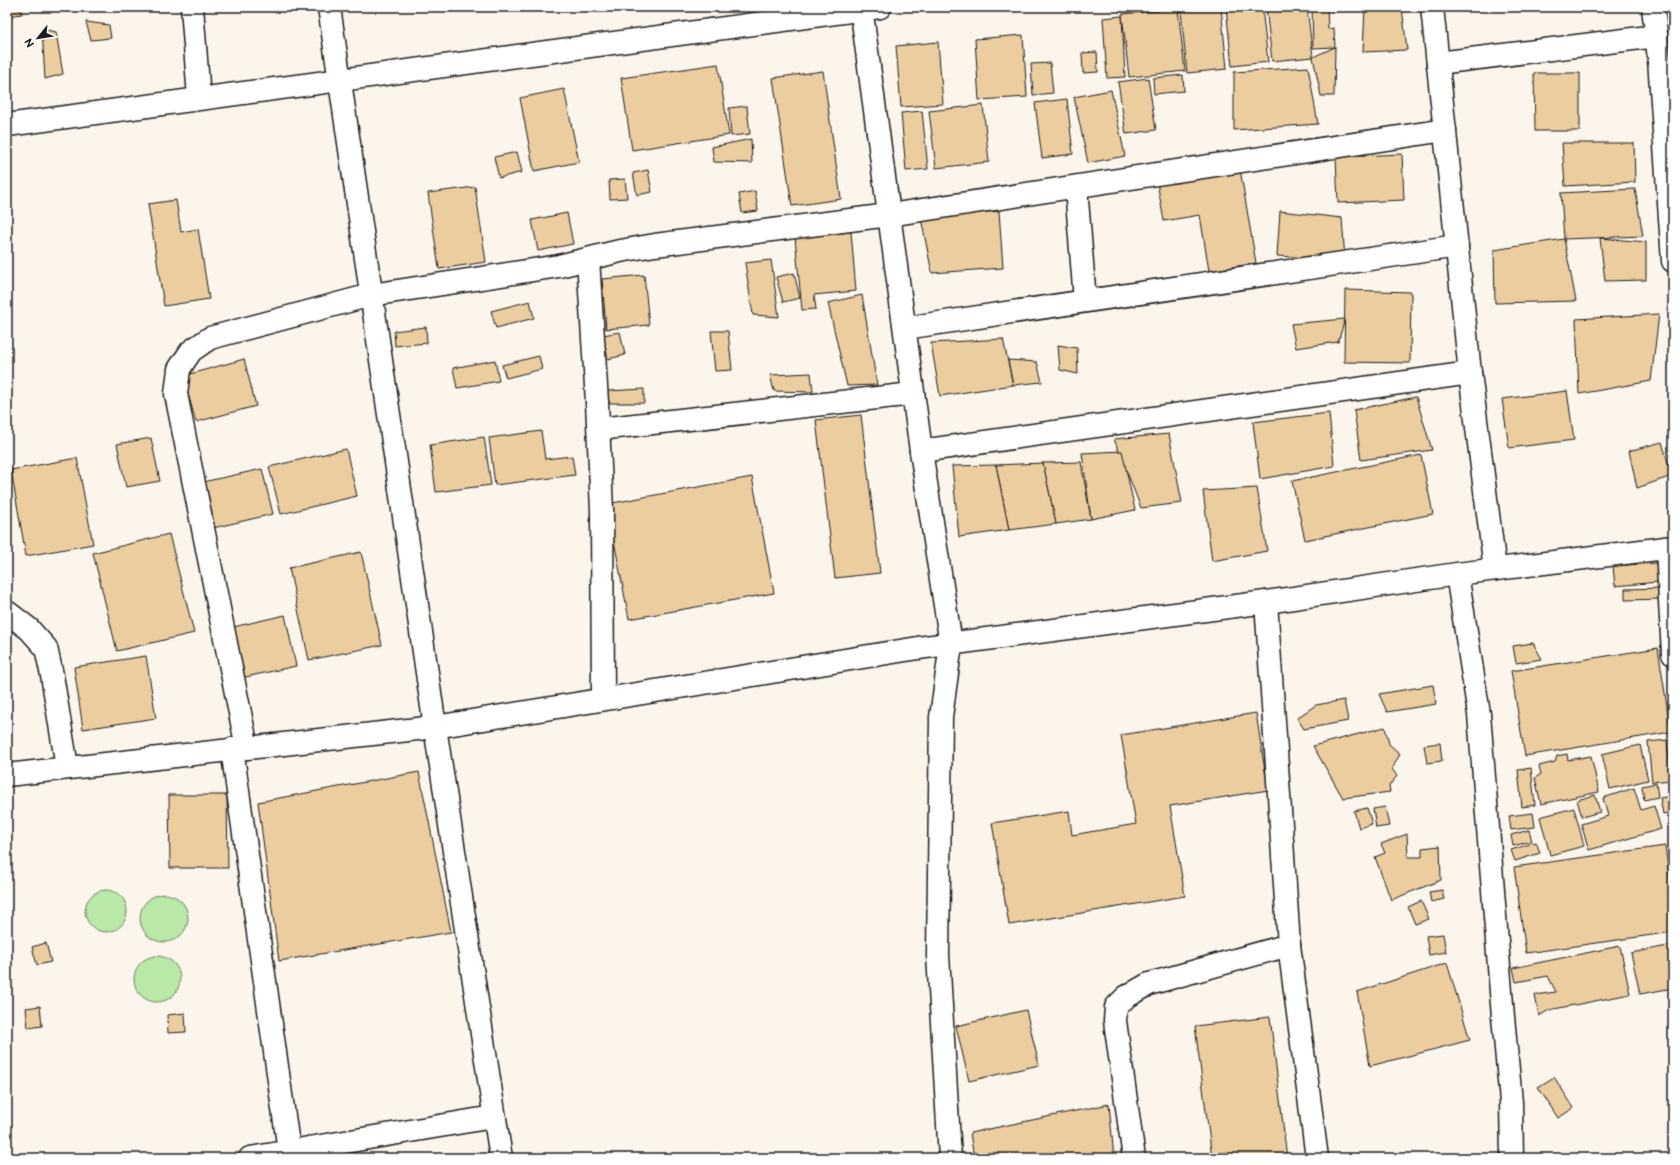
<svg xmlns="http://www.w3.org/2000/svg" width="1680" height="1165" viewBox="0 0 1680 1165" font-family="'Balsamiq Sans',sans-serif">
<rect width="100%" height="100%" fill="#fbf5ec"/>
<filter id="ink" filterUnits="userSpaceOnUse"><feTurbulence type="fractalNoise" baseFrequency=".025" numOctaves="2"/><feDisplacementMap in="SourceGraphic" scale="8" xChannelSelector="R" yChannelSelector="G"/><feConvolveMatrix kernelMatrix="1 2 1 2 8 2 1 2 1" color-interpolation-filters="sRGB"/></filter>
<g filter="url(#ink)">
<g fill="#bae8a7" stroke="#6b8262">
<circle cx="106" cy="911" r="21"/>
<circle cx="164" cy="918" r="24"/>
<circle cx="157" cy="979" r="23"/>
</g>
<g fill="#eccd9f" stroke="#1c1c1c">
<path d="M7 7H20L22 14 7 16Z"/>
<path d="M40 7H66L41 11Z"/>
<path d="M1221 7 1227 69 1187 73 1181 11Z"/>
<path d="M1226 7H1262L1268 62 1232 66Z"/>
<path d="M1266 7H1307L1313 57 1272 61Z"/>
<path d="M1312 7H1327L1328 29 1334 28 1335 47 1313 48Z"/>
<path d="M1365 7H1402L1407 50 1363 52Z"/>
<path d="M1178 9 1185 71 1129 77 1122 14Z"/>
<path d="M1122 16 1125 77 1107 78 1103 18Z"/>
<path d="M86 22 109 25 111 38 91 40Z"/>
<path d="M42 29 56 32 63 74 45 79Z"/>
<path d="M1023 35 1027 97 979 100 975 39Z"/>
<path d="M938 42 943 104 901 107 896 46Z"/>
<path d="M1335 47 1334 96H1321L1313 57Z"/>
<path d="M1097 52 1098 72 1083 73 1082 53Z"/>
<path d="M1050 63 1053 93 1033 95 1031 64Z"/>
<path d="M718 64 729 135 632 150 621 78Z"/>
<path d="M1308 67 1318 124 1234 130V72Z"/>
<path d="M823 71 841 199 792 206 773 78Z"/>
<path d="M1534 73H1580V131H1535Z"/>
<path d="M1183 75 1184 91 1154 94 1153 78Z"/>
<path d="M1148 78 1156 130 1126 134 1118 82Z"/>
<path d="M564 89 579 162 534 171 520 98Z"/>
<path d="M1111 90 1125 156 1088 163 1074 97Z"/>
<path d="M1067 99 1073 154 1042 158 1035 103Z"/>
<path d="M983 105 989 162 936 168 929 111Z"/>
<path d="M747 106 750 134 731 136 729 108Z"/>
<path d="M922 111 928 169 906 171 901 113Z"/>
<path d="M751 139 752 163 714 162 712 147Z"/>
<path d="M1562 143H1634L1635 182 1565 186Z"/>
<path d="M517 152 522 172 499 178 494 157Z"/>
<path d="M1402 154 1404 200 1338 203 1336 157Z"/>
<path d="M1240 169 1256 263 1209 271 1200 215 1164 221 1157 182Z"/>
<path d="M648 170 652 192 637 195 633 173Z"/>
<path d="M625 179 627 198 610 199 609 180Z"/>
<path d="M475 187 486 262 439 269 428 193Z"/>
<path d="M1635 189 1643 236 1564 239 1561 193Z"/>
<path d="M755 191 758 211 742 213 739 194Z"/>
<path d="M176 200 181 232 198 229 209 299 164 306 148 204Z"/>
<path d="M999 211 1003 268 932 273 921 218Z"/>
<path d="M1280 211 1342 218 1345 260 1277 256Z"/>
<path d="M567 213 573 244 538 251 532 220Z"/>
<path d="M851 232 856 291 814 295 816 309 802 310 795 237Z"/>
<path d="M1600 238 1646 242V280L1605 281Z"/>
<path d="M1564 239 1576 301 1495 303 1494 250Z"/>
<path d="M771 260 779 317 753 315 745 263Z"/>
<path d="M794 273 800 298 783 302 776 277Z"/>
<path d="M644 275 649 325 606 329 602 279Z"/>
<path d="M1345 290 1411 292 1410 363 1344 362Z"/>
<path d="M862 295 877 385 847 386 828 303Z"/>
<path d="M530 301 534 318 496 328 491 311Z"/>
<path d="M1659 314 1651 381 1579 394 1576 319Z"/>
<path d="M1345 319 1338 342 1296 348 1291 324Z"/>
<path d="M426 327 427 343 395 346 394 331Z"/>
<path d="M711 331H728L732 370 715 371Z"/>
<path d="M620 332 625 355 608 359 603 335Z"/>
<path d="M1003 339 1013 385 940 396 931 343Z"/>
<path d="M1058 345 1077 348 1078 374 1060 370Z"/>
<path d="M539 356 542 369 506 378 502 365Z"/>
<path d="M244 359 256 406 196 422 183 376Z"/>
<path d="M495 360 499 381 457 388 453 368Z"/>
<path d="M1008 360 1037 362 1042 382 1013 385Z"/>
<path d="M811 373 813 392 774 391 770 375Z"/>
<path d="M644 389V403H609L607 391Z"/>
<path d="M1567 391 1574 440 1509 448 1502 399Z"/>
<path d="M1416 397 1432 450 1361 460 1354 410Z"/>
<path d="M1329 413 1334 466 1260 479 1253 422Z"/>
<path d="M861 415 880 573 835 578 816 420Z"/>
<path d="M541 431 545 459 572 456 575 475 495 485 489 438Z"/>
<path d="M1169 434 1182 503 1141 508 1114 439Z"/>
<path d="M484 437 491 485 436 492 430 445Z"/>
<path d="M151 438 160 481 126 487 117 444Z"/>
<path d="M1662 442 1672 476 1637 488 1629 451Z"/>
<path d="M346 449 357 496 281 514 269 467Z"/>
<path d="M1122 451 1135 510 1091 519 1082 453Z"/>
<path d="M1421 455 1433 514 1305 540 1292 481Z"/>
<path d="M77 458 93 544 26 556 11 470Z"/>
<path d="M1081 462 1091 519 1056 524 1043 463Z"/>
<path d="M1043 463 1056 524 1009 530 996 465Z"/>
<path d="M996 465 1009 530 959 537 952 466Z"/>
<path d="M262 469 273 514 213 528 203 482Z"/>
<path d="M752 477 774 593 629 619 607 504Z"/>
<path d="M1257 488 1267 551 1212 561 1203 491Z"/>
<path d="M169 534 194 633 117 651 93 553Z"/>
<path d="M361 552 382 645 309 660 289 568Z"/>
<path d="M1656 563 1658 582 1615 586 1613 566Z"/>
<path d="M1664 588V599L1625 600V589Z"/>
<path d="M285 615 296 666 241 678 229 628Z"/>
<path d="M1533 643 1542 659 1516 663 1513 646Z"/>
<path d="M1658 648 1671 732 1525 756 1511 671Z"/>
<path d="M146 656 156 718 83 729 74 667Z"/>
<path d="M1433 685 1436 704 1387 712 1379 694Z"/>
<path d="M1344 700 1348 721 1304 729 1297 718 1316 705Z"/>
<path d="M1256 713 1268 790 1170 806 1185 896 1009 925 992 823 1069 811 1072 835 1136 824 1121 735Z"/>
<path d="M1385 727 1389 744 1400 754 1392 769 1397 776 1389 786 1390 792 1343 798 1313 746Z"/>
<path d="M1667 740 1671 780 1652 782 1648 742Z"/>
<path d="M1440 743 1442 761 1427 763 1424 745Z"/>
<path d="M1640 745 1648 780 1610 789 1602 754Z"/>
<path d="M1567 754 1568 760 1591 756 1599 792 1541 804 1535 778 1541 774 1539 766 1555 762 1557 756Z"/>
<path d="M1531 768 1535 805 1522 807 1518 770Z"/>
<path d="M419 772 451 932 279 961 258 802Z"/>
<path d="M1656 783 1658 797 1644 800 1642 786Z"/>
<path d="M1634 788 1641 810 1654 806 1661 829 1589 850 1581 824 1608 816 1603 798Z"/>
<path d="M169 795H227L228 868H170Z"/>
<path d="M1595 795 1600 812 1582 817 1577 800Z"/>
<path d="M1672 796 1673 812 1663 814 1660 798Z"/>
<path d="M1385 807 1389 826 1376 828 1373 809Z"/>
<path d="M1367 808 1372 824 1359 828 1354 811Z"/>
<path d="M1574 808 1584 846 1550 855 1540 817Z"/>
<path d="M1533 813 1535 827 1511 830 1509 816Z"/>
<path d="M1529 830 1532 841 1513 846 1511 835Z"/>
<path d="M1407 834 1408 857H1422V848L1440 846 1441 880 1391 900 1375 857 1385 853 1381 844Z"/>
<path d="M1536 842 1540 853 1515 861 1511 850Z"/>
<path d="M1665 846 1673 902V932L1526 953 1514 867Z"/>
<path d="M1442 890 1444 899 1431 902 1429 892Z"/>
<path d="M1421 901 1429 919 1415 924 1408 907Z"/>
<path d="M1443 934 1446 952 1429 955 1426 936Z"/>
<path d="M46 943 51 962 37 965 32 947Z"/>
<path d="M1673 945V988L1640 994 1631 953Z"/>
<path d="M1620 946 1630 994 1549 1010 1539 1016 1535 995 1556 992 1548 976 1516 982 1513 968Z"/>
<path d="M1447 963 1470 1040 1370 1066 1357 992Z"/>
<path d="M40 1006 42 1026 28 1028 26 1008Z"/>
<path d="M1026 1010 1039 1065 969 1081 956 1026Z"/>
<path d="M185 1013 186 1032 168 1033 167 1015Z"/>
<path d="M1270 1017 1287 1158H1212L1195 1026Z"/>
<path d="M1554 1077 1574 1108 1558 1118 1538 1087Z"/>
<path d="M1109 1104 1114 1158H974L970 1133Z"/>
</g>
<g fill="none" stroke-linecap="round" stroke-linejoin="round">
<g stroke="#1c1c1c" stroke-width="25">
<g id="minor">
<path d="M192 7 199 98"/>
<path d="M329 7 435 727 501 1158"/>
<path d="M861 7 921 451 951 644 941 717 938 955 950 1158"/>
<path d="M1432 7 1470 373 1495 569"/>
<path d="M1653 7 1659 59 1673 261"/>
<path d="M1438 63 1657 36"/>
<path d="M7 125 880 7"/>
<path d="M1076 187 1085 301"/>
<path d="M588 259 597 402 602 510 603 699"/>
<path d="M905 328 1457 246"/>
<path d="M599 429 913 394"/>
<path d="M921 451 1470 373"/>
<path d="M1667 548 1673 654"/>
<path d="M1457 574 1479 714 1503 1017 1511 1102 1512 1158"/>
<path d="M1266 602 1289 945 1317 1158"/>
<path d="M7 612 29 629 46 648 52 675 67 767"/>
<path d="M247 748 176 394 179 369 191 351 210 338 371 295 559 266 620 251 655 245 889 215 1445 130"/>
<path d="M232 749 289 1151"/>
<path d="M7 775 435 727 918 648 1266 602 1457 574 1673 547"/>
<path d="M250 1158 493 1117"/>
<path d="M1134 1158 1115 1021 1116 1007 1126 997 1149 984 1289 945"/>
</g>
</g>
<use href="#minor" stroke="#fff" stroke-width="22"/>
</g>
</g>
<rect width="1680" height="1165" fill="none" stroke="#fff" stroke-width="24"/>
<rect x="12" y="12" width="1656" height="1141" fill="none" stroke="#1c1c1c" stroke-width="1.5" filter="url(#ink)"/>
<g transform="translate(38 38) rotate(240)" stroke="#ffffff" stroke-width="3" paint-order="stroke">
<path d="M0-3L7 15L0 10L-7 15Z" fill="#1c1c1c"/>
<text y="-6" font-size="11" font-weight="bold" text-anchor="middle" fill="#1c1c1c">N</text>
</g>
</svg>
